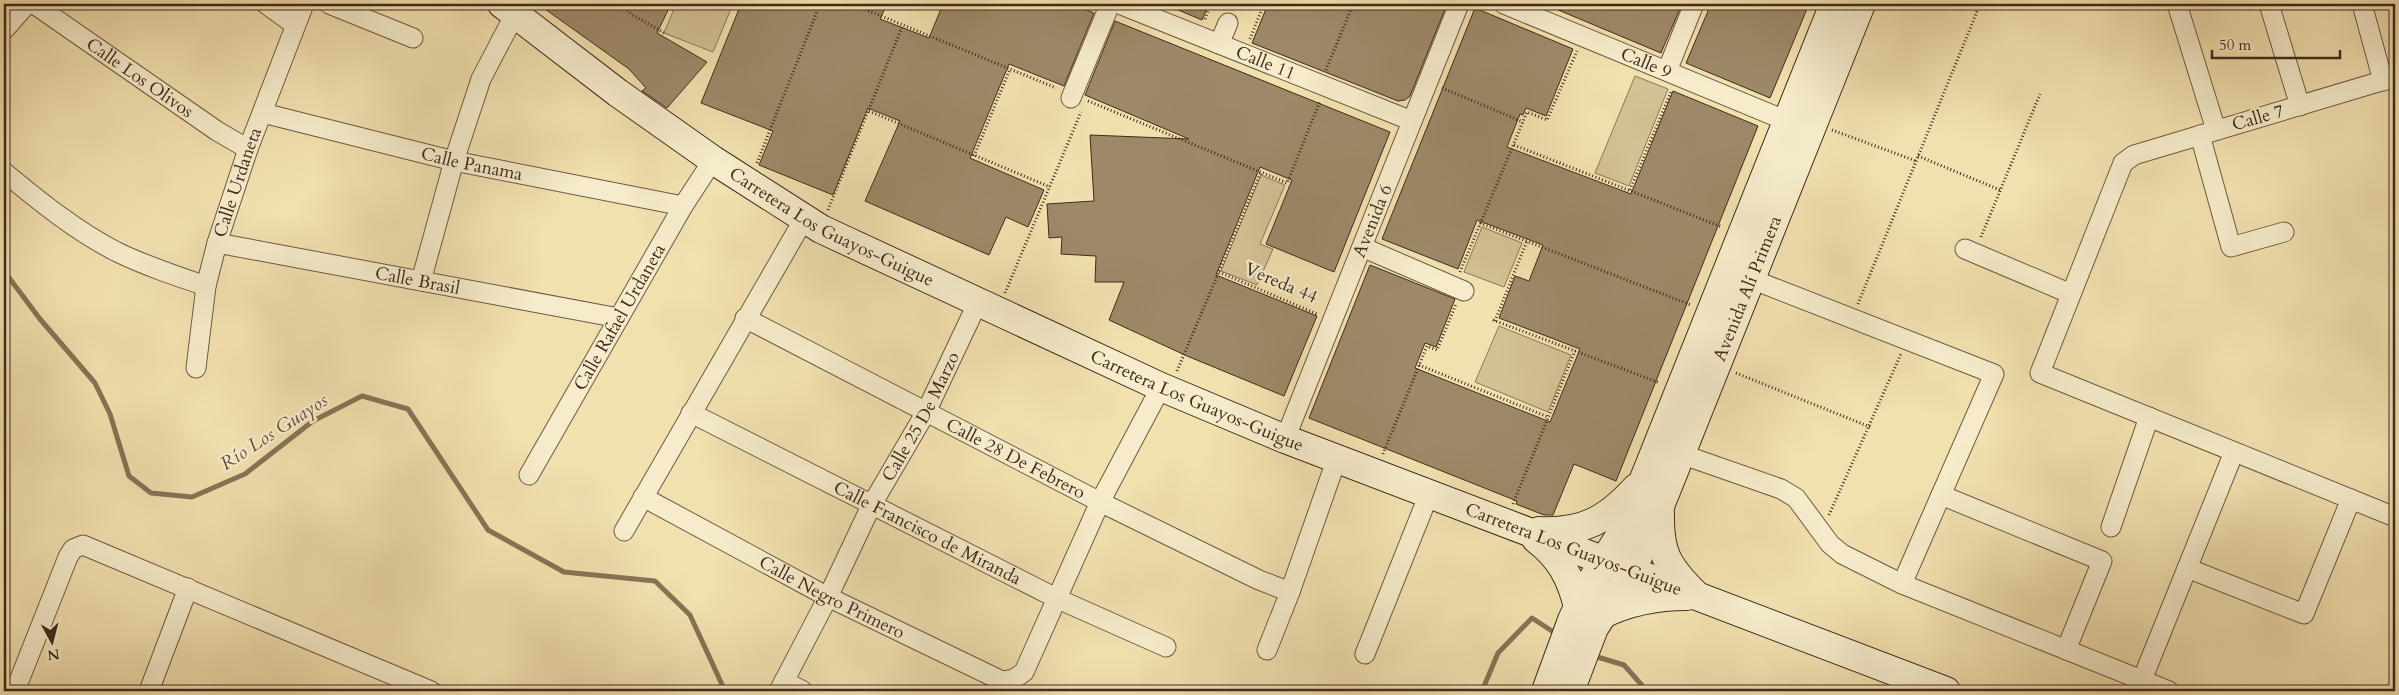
<svg xmlns="http://www.w3.org/2000/svg" width="2399" height="695" viewBox="0 0 2399 695" font-family="Cardo,serif">
<rect width="100%" height="100%" fill="#f1e1af"/>
<filter id="stains"><feTurbulence type="fractalNoise" baseFrequency=".004" numOctaves="4"/><feColorMatrix values="0 0 0 0 .2 0 0 0 0 .09 0 0 0 0 .02 0 0 0 .5 -.17"/></filter>
<radialGradient id="worn" r=".72"><stop offset=".6" stop-color="#630" stop-opacity="0"/><stop offset="1" stop-color="#630" stop-opacity=".3"/></radialGradient>
<g fill="#d3c296" stroke="#8a7659">
<path d="M676 4H733L713 52 664 33Z"/>
<path d="M1635 76 1668 89 1629 186 1595 173Z"/>
<path d="M1261 175 1285 185 1260 244 1273 249 1257 285 1221 271Z"/>
<path d="M1482 227 1522 243 1504 287 1464 272Z"/>
<path d="M1499 326 1571 355 1548 412 1475 382Z"/>
</g>
<g fill="none" stroke-linecap="round" stroke-linejoin="round">
<g stroke="#877356" stroke-width="5">
<path d="M4 271 40 319 95 383 110 414 129 476 151 493 192 497 245 474 313 421 362 396 408 409 488 530 564 572 655 581 690 615 725 691"/>
<path d="M1591 655 1624 665 1647 691"/>
<path d="M1482 691 1498 653 1532 618 1558 635"/>
</g>
</g>
<g fill="#9d8968" stroke="#412a1c">
<path d="M538 4H671L657 33 707 62 667 108 642 91 646 88 629 69Z"/>
<path d="M741 4H887L880 19 929 38 943 4H1072L1094 13 1064 86 1009 64 970 158 1044 190 1028 227 1006 217 989 255 865 201 900 121 868 108 833 195 759 165 773 131 701 103Z"/>
<path d="M1164 4H1209L1202 20Z"/>
<path d="M1268 4H1447L1410 96 1405 100 1398 101 1252 43Z"/>
<path d="M1544 4H1682L1661 53Z"/>
<path d="M1711 4H1809L1770 98 1686 63Z"/>
<path d="M1475 8 1573 49 1546 116 1526 108 1523 115 1520 114 1507 147 1631 194 1673 91 1758 126 1616 481 1574 464 1553 515H1544L1516 504 1517 501 1309 418 1370 265 1455 299 1436 347 1425 343 1415 368 1550 422 1580 349 1499 318 1515 276 1529 281 1543 245 1477 220 1458 269 1382 239Z"/>
<path d="M1115 21 1390 132 1334 272 1266 244 1292 180 1260 167 1216 275 1317 316 1284 396 1187 356 1109 320 1124 282H1095L1096 256 1061 254 1062 237 1049 238 1047 204 1094 201 1090 135 1189 139 1085 95Z"/>
</g>
<g fill="none" stroke-linecap="round" stroke-linejoin="round">
<g stroke="#6d5841" stroke-width="21">
<g id="street">
<path id="s1" d="M34 4 217 131 248 149"/>
<path d="M266 4 295 25"/>
<path d="M329 4 413 38"/>
<path id="s2" d="M1119 4 1412 121"/>
<path id="s3" d="M1504 4 1787 121"/>
<path d="M2177 4 2216 130"/>
<path d="M2269 4 2300 106"/>
<path d="M2362 4 2383 81"/>
<path d="M4 30 27 4"/>
<path d="M1219 44 1228 23"/>
<path d="M1667 71 1694 4"/>
<path d="M2395 77 2134 155 2123 163 2040 373 2395 517"/>
<path d="M1071 98 1110 4"/>
<path id="s4" d="M263 113 454 161 683 206"/>
<path d="M2200 135 2231 247 2284 232"/>
<path d="M4 172C39 201 76 231 117 252 146 266 176 276 206 286"/>
<path id="s5" d="M217 243 619 318"/>
<path d="M1362 247 1464 291"/>
<path d="M1965 249 2071 294"/>
<path d="M1751 279 1994 374 1902 584"/>
<path d="M421 281 454 161 481 79 515 14"/>
<path id="s6" d="M745 318 1100 502 1259 580 1290 592"/>
<path id="s7" d="M196 368 206 286 217 243 248 149 304 4"/>
<path id="s8" d="M691 413 1058 599 1166 647"/>
<path id="s9" d="M1285 439 1459 4"/>
<path d="M1681 454 1781 489 1796 498 1830 544 1842 554 1902 584 2169 691"/>
<path id="s10" d="M529 475 683 206 713 160"/>
<path d="M1941 495 2102 561 2066 650"/>
<path id="s11" d="M643 497 828 597 1002 681 1014 679 1024 672 1100 502 1161 387"/>
<path d="M2111 527 2149 417"/>
<path d="M624 531 804 219"/>
<path d="M2187 568 2304 614 2351 499"/>
<path d="M1267 650 1290 592 1337 458"/>
<path d="M1365 654 1429 494"/>
<path d="M2142 680 2234 452"/>
<path d="M784 681 803 691"/>
<path d="M15 691 68 557 73 549 83 545 431 691"/>
<path d="M149 691 188 588"/>
<path id="s12" d="M779 691 828 597 871 506 926 412 978 302"/>
</g>
</g>
<g stroke="#412a1c" stroke-width="30">
<g id="secondary">
<path id="s13" d="M502 4 618 93 713 160 821 229 1161 387 1285 439 1946 691"/>
<path d="M1660 513C1659 552 1667 566 1694 593"/>
<path d="M1539 531C1583 533 1607 520 1636 488"/>
<path d="M1536 539C1560 557 1571 578 1578 607"/>
<path d="M1601 615C1629 601 1656 596 1687 596"/>
<path d="M1546 691 1572 620 1586 590 1624 529 1834 4"/>
<path id="s14" d="M1570 691 1594 628 1631 571 1648 536 1861 4"/>
</g>
</g>
<g stroke="#412a1c" stroke-width="3" stroke-dasharray="1 2.5" stroke-linecap="butt">
<path d="M619 4 633 15 664 33"/>
<path d="M852 4 1056 88"/>
<path d="M1205 19 1211 4"/>
<path d="M1250 39 1264 4"/>
<path d="M1326 70 1353 4"/>
<path d="M1442 88 1523 122"/>
<path d="M1088 101 1287 183 1320 101"/>
<path d="M869 111 1050 187"/>
<path d="M1832 130 1916 161"/>
<path d="M1514 145 1722 227"/>
<path d="M974 156 1010 69"/>
<path d="M1918 156 2000 190"/>
<path d="M757 163 820 4"/>
<path d="M1630 190 1671 92"/>
<path d="M828 210 903 25"/>
<path d="M1480 223 1691 305"/>
<path d="M1981 237 2040 94"/>
<path d="M1219 272 1317 314"/>
<path d="M1460 272 1527 112 1547 120 1577 51"/>
<path d="M1005 293 1081 112"/>
<path d="M1858 304 1980 4"/>
<path d="M1493 320 1660 383"/>
<path d="M1495 321 1527 241"/>
<path d="M1419 365 1548 417"/>
<path d="M1177 371 1261 172"/>
<path d="M1736 373 1870 427"/>
<path d="M1383 454 1427 346 1437 350 1456 304"/>
<path d="M1513 504 1575 351"/>
<path d="M1829 515 1901 354"/>
</g>
<use href="#street" stroke="#f6eccb" stroke-width="19"/>
<use href="#secondary" stroke="#f6eccb" stroke-width="28"/>
</g>
<g text-anchor="middle" dominant-baseline="central" stroke-width="4.5" stroke-linejoin="round" paint-order="stroke">
<g font-size="18" fill="#412a1c" stroke="#f6eccb">
<text stroke="none"><textPath href="#s2" startOffset="158">Calle 11</textPath></text>
<text stroke="none"><textPath href="#s3" startOffset="154">Calle 9</textPath></text>
<text stroke="none"><textPath href="#s1" startOffset="129">Calle Los Olivos</textPath></text>
<text transform="translate(2258 118) rotate(-16)">Calle 7</text>
<text stroke="none"><textPath href="#s4" startOffset="215">Calle Panama</textPath></text>
<text stroke="none"><textPath href="#s7" startOffset="191">Calle Urdaneta</textPath></text>
<text stroke="none"><textPath href="#s9" startOffset="235">Avenida 6</textPath></text>
<text stroke="none"><textPath href="#s13" startOffset="399">Carretera Los Guayos-Guigue</textPath></text>
<text stroke="none"><textPath href="#s5" startOffset="204">Calle Brasil</textPath></text>
<text transform="translate(1281 283) rotate(23)">Vereda 44</text>
<text stroke="none"><textPath href="#s14" startOffset="441">Avenida Alí Primera</textPath></text>
<text stroke="none"><textPath href="#s10" startOffset="182">Calle Rafael Urdaneta</textPath></text>
<text stroke="none"><textPath href="#s13" startOffset="804">Carretera Los Guayos-Guigue</textPath></text>
<text stroke="none"><textPath href="#s12" startOffset="309">Calle 25 De Marzo</textPath></text>
<text stroke="none"><textPath href="#s6" startOffset="305">Calle 28 De Febrero</textPath></text>
<text stroke="none"><textPath href="#s8" startOffset="265">Calle Francisco de Miranda</textPath></text>
<text stroke="none"><textPath href="#s13" startOffset="1209">Carretera Los Guayos-Guigue</textPath></text>
<text stroke="none"><textPath href="#s11" startOffset="214">Calle Negro Primero</textPath></text>
</g>
<g font-size="19" font-style="italic" fill="#644e39" stroke="#f6eccb">
<text transform="translate(274 432) rotate(-33)">Río Los Guayos</text>
</g>
</g>
<rect width="2399" height="695" fill="none" stroke="#f1e1af" stroke-width="20"/>
<rect x="5" y="5" width="2389" height="685" fill="none" stroke="#412a1c" stroke-width="2.5"/>
<rect x="10" y="10" width="2379" height="675" fill="none" stroke="#412a1c"/>
<g transform="translate(52 642) rotate(173)" stroke="#f6eccb" stroke-width="4" paint-order="stroke">
<path d="M0-4L9 19L0 12L-9 19Z" fill="#412a1c"/>
<text y="-8" font-size="14" font-weight="bold" text-anchor="middle" fill="#412a1c">N</text>
</g>
<path d="M2212 50v8h128v-8" fill="none" stroke="#412a1c" stroke-width="2.5"/>
<text x="2219" y="50" font-size="15" fill="#412a1c" stroke="#f6eccb" stroke-width="4" paint-order="stroke">50 m</text>
<rect width="100%" height="100%" filter="url(#stains)"/>
<rect width="100%" height="100%" fill="url(#worn)"/>
</svg>
